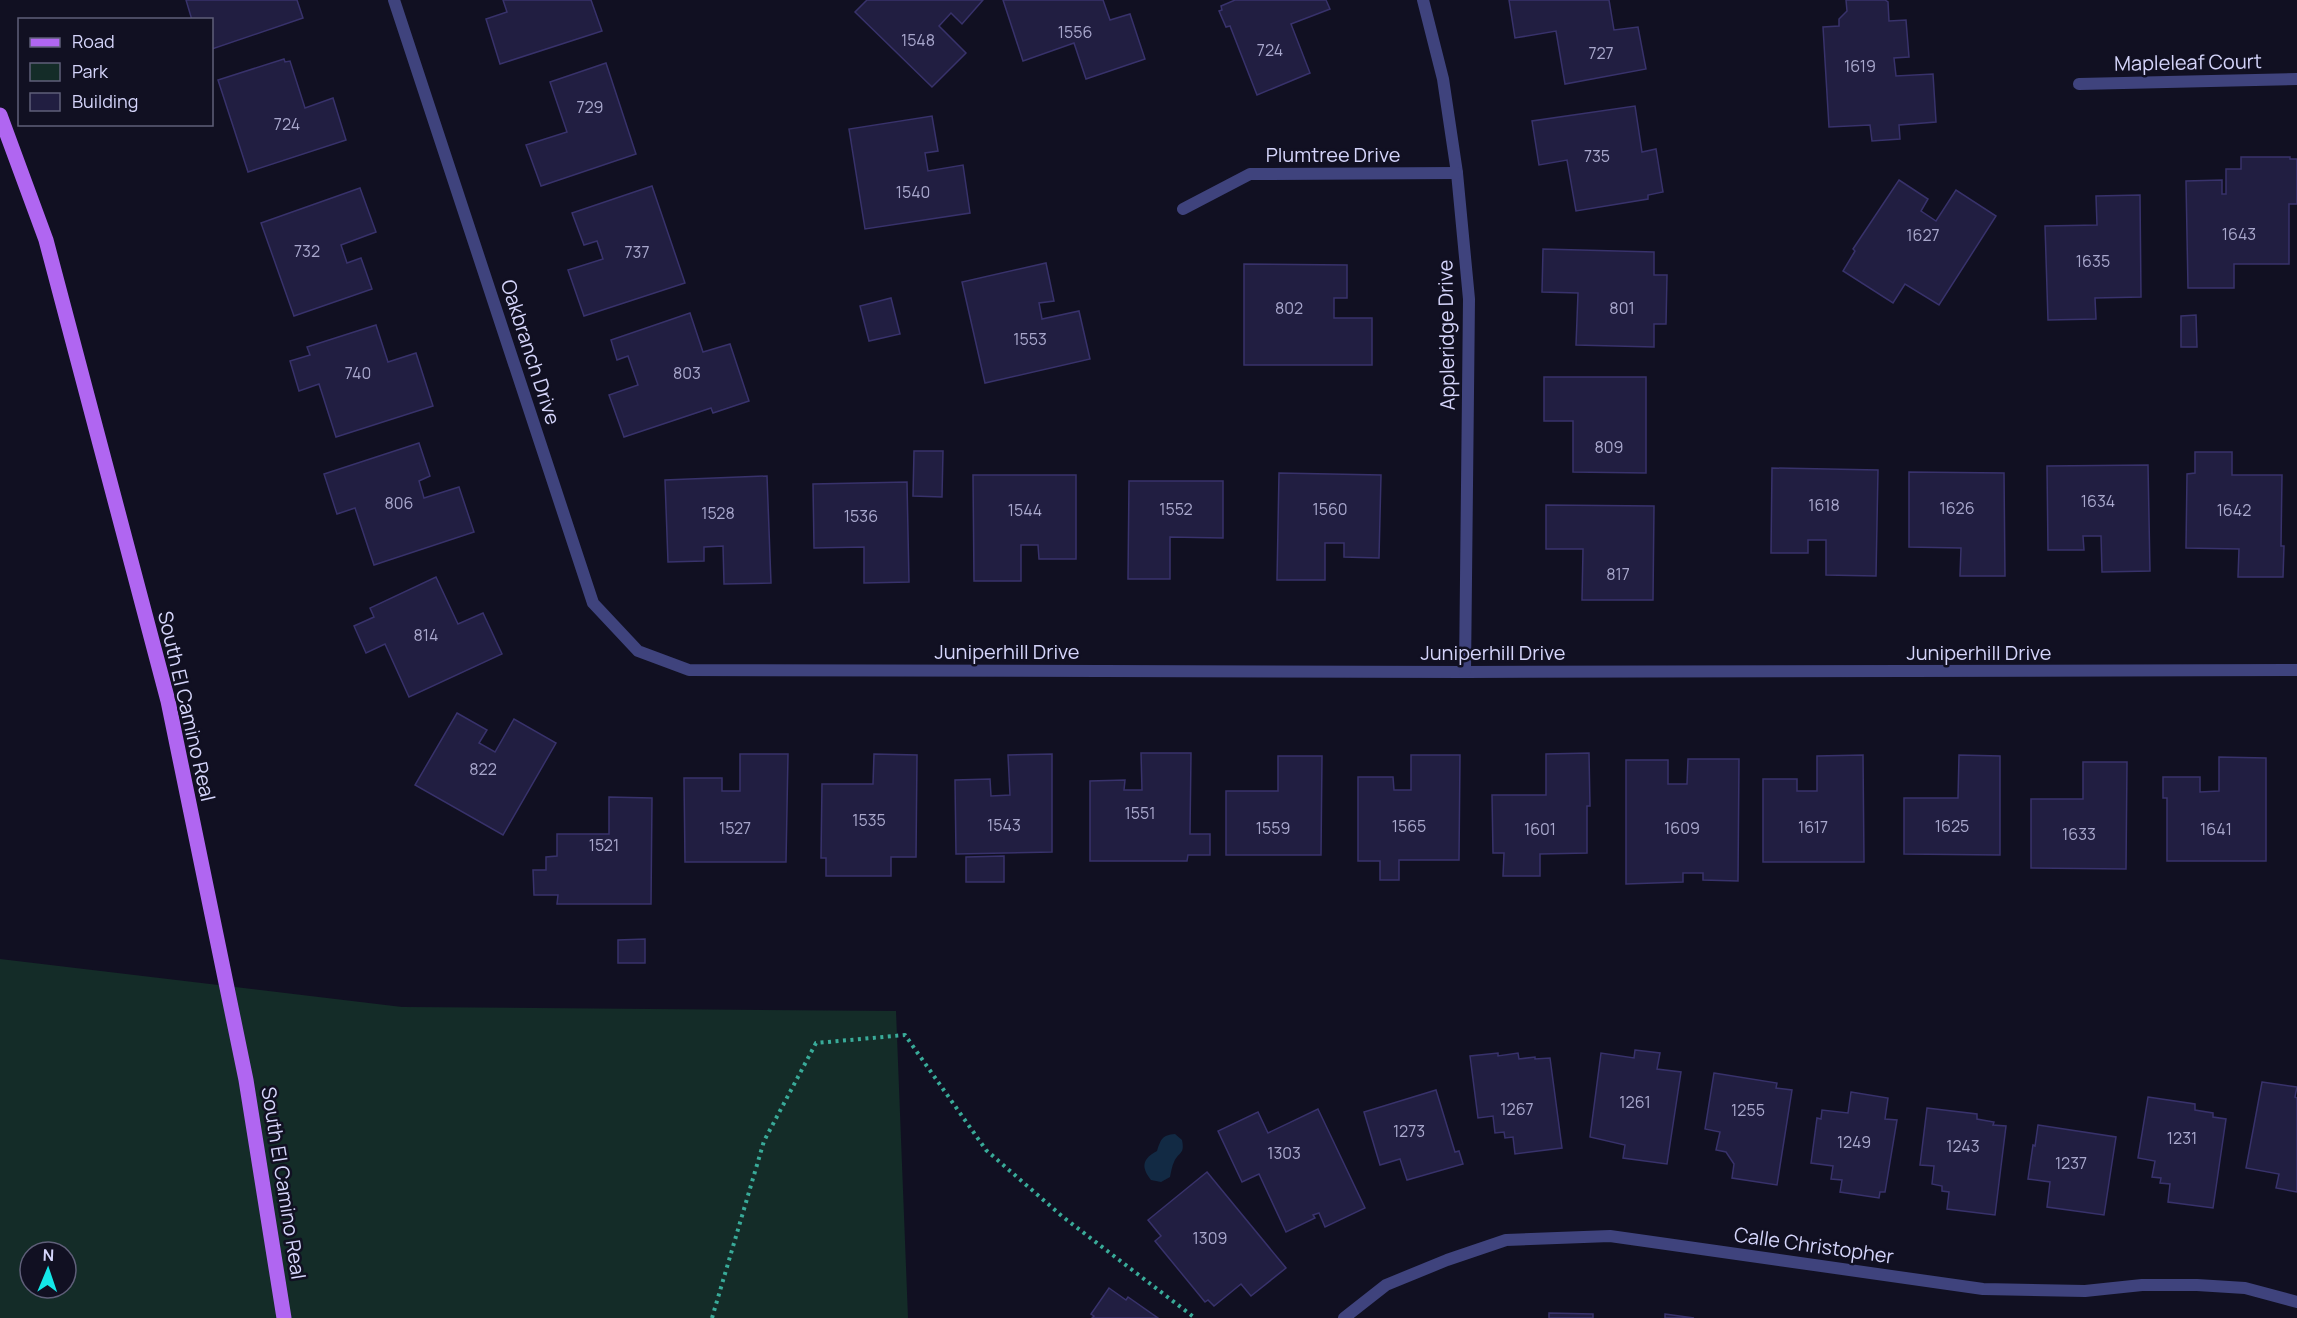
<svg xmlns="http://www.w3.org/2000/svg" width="2297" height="1318" viewBox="0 0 2297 1318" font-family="Manrope,sans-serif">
<rect width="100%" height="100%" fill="#111022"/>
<path fill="#142c28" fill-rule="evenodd" d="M0 959 402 1007 896 1011 908 1318H0ZM30 1252H66V1288H30Z"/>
<path fill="#122a44" d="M1175 1134 1182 1140C1185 1155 1179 1151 1174 1162 1172 1166 1171 1172 1170 1177L1161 1182 1151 1180C1141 1167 1142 1159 1157 1151 1161 1139 1162 1135 1175 1134Z"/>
<g fill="#211e41" stroke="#38326b" stroke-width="1.5">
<path d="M186 0H297L303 18 212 49V20H192Z"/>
<path d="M503 0H591L602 31 500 64 486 19 507 12Z"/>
<path d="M867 0H983L962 24 951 13 939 26 966 53 932 87 855 12Z"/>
<path d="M1003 0H1103L1110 20 1130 14 1145 59 1086 79 1074 43 1023 61Z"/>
<path d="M1235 0H1326L1330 9 1291 24 1310 73 1257 95 1230 26 1226 27 1219 11 1222 10 1221 6Z"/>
<path d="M1509 0H1609L1614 30 1638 27 1646 69 1565 84 1556 31 1515 38Z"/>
<path d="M1846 0H1885L1888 2 1889 21 1906 20 1909 57 1894 58 1896 76 1933 74 1936 122 1899 125 1900 139 1872 141 1870 125 1829 127 1823 27 1839 26V19L1847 11Z"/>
<path d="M284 59 285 62 290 61 305 108 333 98 346 140 248 172 218 80Z"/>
<path d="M606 63 636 154 541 186 526 145 567 132 550 82Z"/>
<path d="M1635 106 1642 152 1656 149 1663 192 1648 195V199L1576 211 1567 160 1539 165 1532 121Z"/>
<path d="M932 116 938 151 925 153 928 171 963 165 970 213 865 229 849 129Z"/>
<path d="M2241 157H2290V159H2297V204H2289V264H2234V288H2188L2186 181 2222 180V194H2226V169H2241Z"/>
<path d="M1899 180 1928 199 1921 211 1936 221 1956 190 1996 216 1939 305 1905 284 1893 303 1843 271 1855 251 1853 249Z"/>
<path d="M652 186 685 283 584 316 568 270 603 259 597 241 584 245 572 213Z"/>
<path d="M360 188 376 232 341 245 347 263 361 258 372 289 294 316 261 223Z"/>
<path d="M2140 195 2141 297 2095 298 2096 319 2048 320 2045 226 2097 225 2096 196Z"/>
<path d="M1543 249 1654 252V275H1667L1666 324H1654V347L1576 345 1578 293 1542 292Z"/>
<path d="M1046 263 1054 301 1039 303 1042 319 1079 311 1090 359 985 383 962 282Z"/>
<path d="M1244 264 1347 265V298H1334V318H1372V365H1244Z"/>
<path d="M891 298 900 334 869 341 860 306Z"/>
<path d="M690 313 703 352 730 344 749 401 713 413 711 408 624 437 609 395 638 385 628 356 617 360 611 340Z"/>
<path d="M2196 315 2197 347H2181V316Z"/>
<path d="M376 325 388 362 416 353 433 406 336 437 319 384 299 391 290 361 310 355 307 347Z"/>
<path d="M1544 377H1646V473L1573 472V421H1544Z"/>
<path d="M419 443 430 476 419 481 424 498 459 487 474 532 374 565 355 508 337 514 324 474Z"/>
<path d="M914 451H943L942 497 913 496Z"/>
<path d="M2195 452H2232V475H2282L2281 546H2284L2283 577H2238L2239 549 2186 548 2187 474 2195 473Z"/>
<path d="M2148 465 2150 571 2102 572 2101 536H2083L2084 550H2048L2047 466Z"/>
<path d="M1772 468 1878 470 1876 576 1826 575V540H1808V553H1771Z"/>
<path d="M1909 472 2004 473 2005 576H1960L1961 548 1909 547Z"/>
<path d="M1279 473 1381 475 1379 558 1344 557V543H1325V580H1277Z"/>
<path d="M973 475H1076V559H1039L1038 545H1021V581H974Z"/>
<path d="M767 476 771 583 724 584 723 546 704 547V561L668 562 665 480Z"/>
<path d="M1129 481H1223V538L1170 537V579H1128Z"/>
<path d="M907 482 909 582 864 583V547L814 548 813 484Z"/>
<path d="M1546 505 1654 506 1653 600H1582L1583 549H1546Z"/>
<path d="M436 577 458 624 483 613 502 654 409 697 385 644 366 653 354 626 374 617 370 608Z"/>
<path d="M457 713 487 730 479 743 495 752 514 719 556 743 503 835 415 785Z"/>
<path d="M1141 753H1191L1190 834H1210V855H1188L1187 861H1090V781L1125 780 1124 790H1142Z"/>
<path d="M1589 753 1590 806H1587V853L1540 854V876H1503L1504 853H1493L1492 795H1546V754Z"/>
<path d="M740 754H788L786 862H685L684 778H722V791H740Z"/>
<path d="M874 754 917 755 916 857H891V876H826V858H821L822 784H873Z"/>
<path d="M1052 754V852L956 854 955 780 990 779 991 796 1010 795 1008 755Z"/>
<path d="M1411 755H1460L1459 860H1399V880H1380V861H1358V777H1393L1394 790H1411Z"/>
<path d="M1863 755 1864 862H1763V779H1797V791H1817V756Z"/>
<path d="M1959 755 2000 756V855L1904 854V798H1958Z"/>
<path d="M1278 756H1322L1321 855H1226V791H1278Z"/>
<path d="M2219 757 2266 758V861H2167V798H2163V777H2200V792L2219 791Z"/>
<path d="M1688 759H1739L1738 881 1703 880V873H1683V882L1626 884V760H1668V784H1687Z"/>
<path d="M2083 762H2127L2126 869 2031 868V799H2083Z"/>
<path d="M609 797 652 798 651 904H557L558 895H534L533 870H546V857L557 856V834H609Z"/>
<path d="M1004 856V882H966V857Z"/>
<path d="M645 939V963H618V940Z"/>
<path d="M1635 1050 1660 1053 1657 1069 1681 1072 1667 1164 1623 1158 1625 1145 1590 1137 1601 1053 1634 1058Z"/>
<path d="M1498 1053V1056L1518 1053 1519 1059 1535 1057V1059L1550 1058 1562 1148 1515 1154 1513 1137 1505 1138 1504 1132 1495 1133 1493 1116 1478 1118 1470 1056Z"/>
<path d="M1714 1073 1777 1083 1776 1088 1792 1090 1777 1185 1732 1178 1734 1164 1726 1152 1716 1150 1720 1132 1705 1129Z"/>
<path d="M2262 1082 2297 1087 2295 1097 2297 1098V1192L2276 1188 2279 1174 2246 1168Z"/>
<path d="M1436 1090 1455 1152 1459 1151 1463 1164 1407 1180 1400 1159 1380 1165 1364 1112Z"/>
<path d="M1851 1092 1888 1098 1885 1119 1897 1120 1885 1192H1880L1879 1198 1840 1192 1842 1180 1831 1179 1833 1166 1811 1163 1817 1118 1821 1119 1822 1110 1848 1113Z"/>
<path d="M2148 1097 2195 1104V1110L2213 1113V1117L2226 1119 2213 1208 2168 1202 2170 1184 2160 1183 2161 1178 2152 1177 2155 1161 2138 1158Z"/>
<path d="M1927 1108 1977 1114V1119L1994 1122 1993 1125 2006 1126 1995 1215 1947 1209 1949 1192 1942 1191V1186L1932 1184 1934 1166 1920 1165Z"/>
<path d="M1318 1109 1365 1208 1325 1227 1319 1213 1313 1215 1315 1218 1286 1232 1259 1174 1242 1182 1218 1131 1258 1112 1268 1133Z"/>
<path d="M2038 1125 2116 1137 2104 1215 2047 1207 2050 1182 2028 1179 2033 1145 2035 1146Z"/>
<path d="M1207 1172 1286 1268 1251 1296 1241 1284 1214 1306 1208 1300 1205 1302 1155 1241 1161 1236 1148 1220Z"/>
<path d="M1109 1288 1126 1300 1128 1297 1158 1318H1092L1094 1316 1091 1314Z"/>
<path d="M1549 1313 1593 1314V1318H1549Z"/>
<path d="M1665 1314 1694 1318H1665Z"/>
</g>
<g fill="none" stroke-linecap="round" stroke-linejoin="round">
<path stroke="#39ab99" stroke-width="4" stroke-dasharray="3 4.5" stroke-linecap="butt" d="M712 1318 764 1141 816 1043 905 1035 986 1150 1063 1217 1195 1318"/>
<g stroke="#3f437d" stroke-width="12">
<path d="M394 0 593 603 638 651 689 670 1465 672 2297 670"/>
<path d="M1423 0 1443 79 1457 173 1469 299 1465 672"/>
<path d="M2079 84 2297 79"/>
<path d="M1183 209 1250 174 1457 173"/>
<path d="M1344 1318 1386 1285 1447 1260 1506 1240 1610 1236 1983 1289 2085 1291 2142 1285H2197L2245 1288 2297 1302"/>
</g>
<path stroke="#b066f1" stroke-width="15" d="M0 115 46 240 168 701 246 1080 284 1318"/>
</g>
<g text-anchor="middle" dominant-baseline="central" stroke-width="5" stroke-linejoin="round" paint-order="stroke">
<g font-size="16" fill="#a8a7cc">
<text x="1075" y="32">1556</text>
<text x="918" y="40">1548</text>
<text x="1270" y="50">724</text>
<text x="1601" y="53">727</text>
<text x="1860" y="66">1619</text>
<text x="590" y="107">729</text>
<text x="287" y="124">724</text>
<text x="1597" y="156">735</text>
<text x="913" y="192">1540</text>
<text x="2239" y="234">1643</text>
<text x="1923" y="235">1627</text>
<text x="307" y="251">732</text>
<text x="637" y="252">737</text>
<text x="2093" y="261">1635</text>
<text x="1289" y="308">802</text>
<text x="1622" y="308">801</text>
<text x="1030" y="339">1553</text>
<text x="358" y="373">740</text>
<text x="687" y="373">803</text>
<text x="1609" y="447">809</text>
<text x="2098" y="501">1634</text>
<text x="399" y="503">806</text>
<text x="1824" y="505">1618</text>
<text x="1957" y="508">1626</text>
<text x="1176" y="509">1552</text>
<text x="1330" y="509">1560</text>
<text x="1025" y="510">1544</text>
<text x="2234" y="510">1642</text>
<text x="718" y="513">1528</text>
<text x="861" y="516">1536</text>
<text x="1618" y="574">817</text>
<text x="426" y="635">814</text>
<text x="483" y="769">822</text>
<text x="1140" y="813">1551</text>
<text x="869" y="820">1535</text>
<text x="1004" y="825">1543</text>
<text x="1409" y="826">1565</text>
<text x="1952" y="826">1625</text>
<text x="1813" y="827">1617</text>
<text x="735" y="828">1527</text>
<text x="1273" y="828">1559</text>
<text x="1682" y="828">1609</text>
<text x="1540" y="829">1601</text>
<text x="2216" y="829">1641</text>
<text x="2079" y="834">1633</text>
<text x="604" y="845">1521</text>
<text x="1635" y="1102">1261</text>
<text x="1517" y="1109">1267</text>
<text x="1748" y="1110">1255</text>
<text x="1409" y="1131">1273</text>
<text x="2182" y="1138">1231</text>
<text x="1854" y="1142">1249</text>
<text x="1963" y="1146">1243</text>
<text x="1284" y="1153">1303</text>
<text x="2071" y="1163">1237</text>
<text x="1210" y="1238">1309</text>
</g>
<g font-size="20" fill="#d5d5fb" stroke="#111022">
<text transform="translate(2188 62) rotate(-1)">Mapleleaf Court</text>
<text x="1333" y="154">Plumtree Drive</text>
<text transform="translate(1446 335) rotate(-91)">Appleridge Drive</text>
<text transform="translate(531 352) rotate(72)">Oakbranch Drive</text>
<text x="1007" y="651">Juniperhill Drive</text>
<text x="1493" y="652">Juniperhill Drive</text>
<text x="1979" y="652">Juniperhill Drive</text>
<text transform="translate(187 706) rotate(77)">South El Camino Real</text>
<text transform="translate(284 1183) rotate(81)">South El Camino Real</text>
<text transform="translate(1814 1245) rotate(8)">Calle Christopher</text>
</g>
</g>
<rect x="18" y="18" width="195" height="108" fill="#111022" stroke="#5f5f79" stroke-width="1.5"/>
<rect x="30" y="38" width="30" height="9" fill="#b066f1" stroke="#5f5f79" stroke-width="1.5"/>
<text x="72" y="48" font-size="18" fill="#d5d5fb">Road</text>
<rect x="30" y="63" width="30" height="18" fill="#142c28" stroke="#5f5f79" stroke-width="1.5"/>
<text x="72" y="78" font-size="18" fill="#d5d5fb">Park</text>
<rect x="30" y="93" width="30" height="18" fill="#211e41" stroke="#5f5f79" stroke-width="1.5"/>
<text x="72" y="108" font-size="18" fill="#d5d5fb">Building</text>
<g transform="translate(48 1270) rotate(2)"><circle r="28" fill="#111022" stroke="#5f5f79" stroke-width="1.5"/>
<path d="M0-4.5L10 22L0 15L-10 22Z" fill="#14e7e8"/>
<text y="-9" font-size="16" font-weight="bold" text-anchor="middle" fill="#d5d5fb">N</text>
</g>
</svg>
